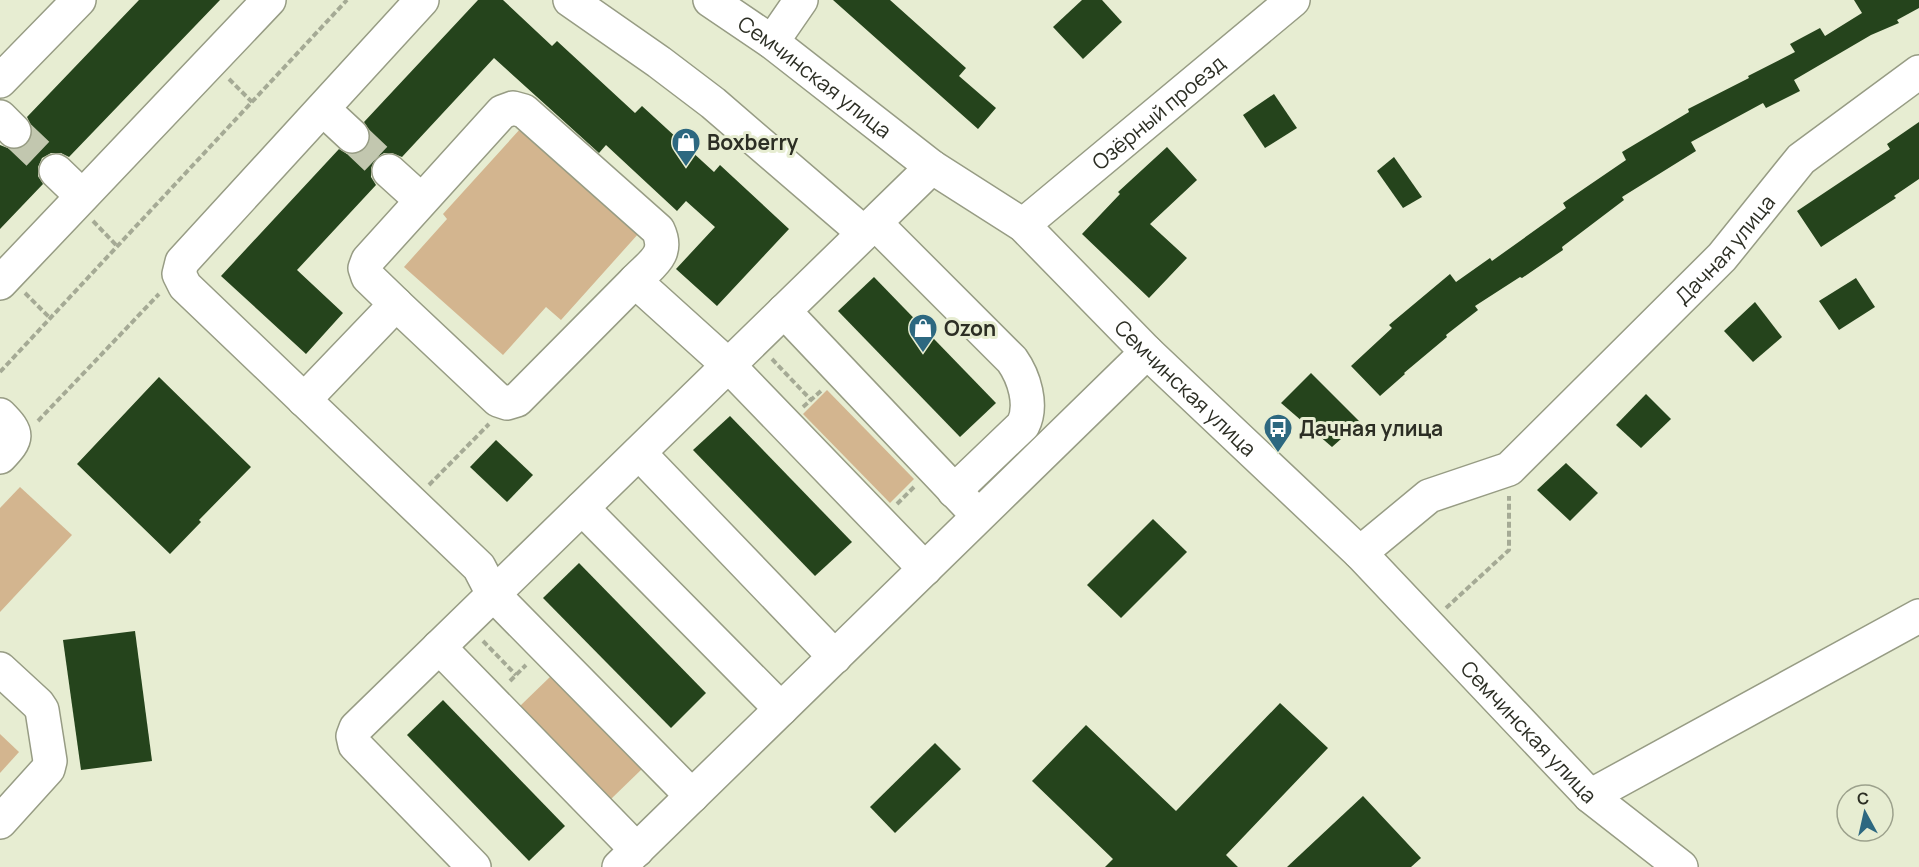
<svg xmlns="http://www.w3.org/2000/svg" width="1919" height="867" viewBox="0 0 1919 867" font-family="Manrope,sans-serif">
<rect width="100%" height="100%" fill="#e7edd2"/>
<g fill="#d3b58f">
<path d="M521 128 639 233 561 320 546 307 503 355 404 267 447 219 443 214Z"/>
<path d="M827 390 914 479 890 503 803 414Z"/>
<path d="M20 487 72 535 0 612V508Z"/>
<path d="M552 675 643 768 611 799 520 706Z"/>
<path d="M0 734 19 752 0 773Z"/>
</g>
<g fill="#25441c">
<path d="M139 0H220L69 157 61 153H51L42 158 38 167V176L43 184 0 229V145L10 149H18L28 144 32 136V127L27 117Z"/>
<path d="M478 0H503L552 46 557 41 635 113 642 106 714 172 720 165 789 229 717 306 676 269 715 227 686 201 677 211 606 145 599 153 494 58 402 157 392 153H384L376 158 371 168V177L376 185 297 270 343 313 306 354 221 276 339 149 347 154H357L366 148 370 140V131L364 122Z"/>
<path d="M833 0H890L966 68 959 76 996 108 978 129Z"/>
<path d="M1082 0H1102L1122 22 1083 59 1053 27Z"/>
<path d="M1854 0H1919V8L1897 20 1899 23 1871 35 1794 80 1800 91 1766 108 1763 103 1691 142 1696 151 1622 197 1624 200 1562 247 1563 250 1522 278 1520 277 1475 306 1478 310 1446 335 1447 337 1404 373 1405 374 1380 396 1351 366 1392 328 1389 325 1450 274 1456 282 1490 258 1492 261 1566 208 1563 203 1626 160 1622 152 1689 112 1688 109 1749 78 1748 76 1795 52 1790 44 1820 28 1825 36 1862 13Z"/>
<path d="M1274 94 1297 128 1265 148 1243 115Z"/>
<path d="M1919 122V179L1894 196 1896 198 1821 247 1797 211 1890 149 1887 144Z"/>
<path d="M1167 147 1197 180 1150 224 1187 258 1149 298 1082 234 1120 194 1118 192Z"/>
<path d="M1394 157 1422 197 1403 208 1377 171Z"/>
<path d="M874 277 996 403 960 437 838 311Z"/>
<path d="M1856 278 1875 307 1839 330 1819 301Z"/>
<path d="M1755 302 1782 337 1753 362 1724 331Z"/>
<path d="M1311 373 1360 422 1332 447 1281 403Z"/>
<path d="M159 377 251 467 199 520 201 522 170 554 77 464Z"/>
<path d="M1646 394 1671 419 1641 448 1616 425Z"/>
<path d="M730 416 852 542 815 576 693 450Z"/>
<path d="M496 440 533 475 507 502 470 467Z"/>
<path d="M1566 463 1598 493 1570 521 1537 490Z"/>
<path d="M1153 519 1187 552 1121 618 1087 585Z"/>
<path d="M579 563 706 693 671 728 543 598Z"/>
<path d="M135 631 152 761 81 770 63 640Z"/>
<path d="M443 700 565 826 529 861 407 735Z"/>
<path d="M1280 703 1328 748 1226 855 1238 867H1105L1113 859 1032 781 1086 725 1176 811Z"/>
<path d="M935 743 961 769 895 833 870 807Z"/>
<path d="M1363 796 1421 858 1411 867H1287Z"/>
</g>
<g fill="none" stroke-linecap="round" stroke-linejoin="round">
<g stroke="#c2c7af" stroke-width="33" stroke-dasharray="33 16" stroke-linecap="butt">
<path d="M14 131 56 171"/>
<path d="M352 136 389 171"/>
</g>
<g stroke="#979c84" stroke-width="36">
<g id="minor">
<path d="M422 0 182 262 179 274 185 286 479 567 493 594 692 796"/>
<path d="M570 0 659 62 713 103 864 233"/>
<path id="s1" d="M710 0 772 42 932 167 1023 225 1147 352 1360 553 1590 796 1681 867"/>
<path d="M772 42 801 0"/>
<path d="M0 81 79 0"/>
<path d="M323 109 352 136"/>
<path d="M0 117 14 131"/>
<path d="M56 171 82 196"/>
<path d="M389 171 421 200"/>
<path d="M875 223 1012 360C1024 377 1033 405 1023 425L954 491"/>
<path id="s2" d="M1023 225 1293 0"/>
<path d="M0 283 269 0"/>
<path d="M396 304 498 400 507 403 517 400 635 281 728 365 925 569"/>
<path d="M784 311 969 506"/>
<path d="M304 400 396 304 368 277 365 268 368 260 502 112 513 108 524 111 658 230C670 255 651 264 635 281"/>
<path d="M0 415C19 434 18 438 0 457"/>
<path d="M639 453 835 657"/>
<path d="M582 508 781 709"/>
<path id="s3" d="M1360 553 1429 496 1509 469 1722 257 1801 159 1919 72"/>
<path d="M439 647 637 850"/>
<path d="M0 669 38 704 42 710 50 761 48 769 0 822"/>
<path d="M1590 796 1919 616"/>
<path d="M474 867 355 745 353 736 356 728 932 167"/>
<path d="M619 867 1147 352"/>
</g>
</g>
<g stroke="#a5aa95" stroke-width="4" stroke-dasharray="6 3" stroke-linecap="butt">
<path d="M229 79 252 102"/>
<path d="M93 221 117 246"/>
<path d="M25 293 50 318"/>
<path d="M772 359 811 400"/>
<path d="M0 372 347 0"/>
<path d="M803 407 822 390"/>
<path d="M38 421 159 294"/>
<path d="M429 485 489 424"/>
<path d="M897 504 915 486"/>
<path d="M1446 608 1509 550V496"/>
<path d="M483 641 516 675"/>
<path d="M510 681 526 665"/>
</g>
<use href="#minor" stroke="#fff" stroke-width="33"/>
</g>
<defs>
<g id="shop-pin" transform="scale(1.5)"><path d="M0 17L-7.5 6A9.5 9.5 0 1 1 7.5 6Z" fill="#2d6880" stroke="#e7edd2"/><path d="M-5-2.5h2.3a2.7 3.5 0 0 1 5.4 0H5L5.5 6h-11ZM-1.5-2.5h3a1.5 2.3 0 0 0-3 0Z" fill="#fff"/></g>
<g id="bus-pin" transform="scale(1.5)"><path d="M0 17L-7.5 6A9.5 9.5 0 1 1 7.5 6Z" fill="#2d6880" stroke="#e7edd2"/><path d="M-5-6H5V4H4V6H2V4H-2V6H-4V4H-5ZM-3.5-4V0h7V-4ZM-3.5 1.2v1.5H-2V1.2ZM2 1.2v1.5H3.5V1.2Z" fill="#fff"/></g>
</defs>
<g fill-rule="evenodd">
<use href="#shop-pin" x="686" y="142"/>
<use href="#shop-pin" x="923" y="328"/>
<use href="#bus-pin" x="1278" y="428"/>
</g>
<g text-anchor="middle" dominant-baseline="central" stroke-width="6" stroke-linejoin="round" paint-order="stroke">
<g font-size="21" fill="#2c2e24" stroke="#e7edd2">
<text stroke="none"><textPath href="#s1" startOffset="130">Семчинская улица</textPath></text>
<text stroke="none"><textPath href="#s2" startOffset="176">Озёрный проезд</textPath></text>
<text stroke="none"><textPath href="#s3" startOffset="482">Дачная улица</textPath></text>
<text stroke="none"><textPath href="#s1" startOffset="616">Семчинская улица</textPath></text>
<text stroke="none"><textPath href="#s1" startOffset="1102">Семчинская улица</textPath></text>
</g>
<g font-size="21" font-weight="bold" fill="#2c2e24" stroke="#e7edd2" text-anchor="start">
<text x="707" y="142">Boxberry</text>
<text x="944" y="328">Ozon</text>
<text x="1299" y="428">Дачная улица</text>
</g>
</g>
<g transform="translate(1865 813) rotate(352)"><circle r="28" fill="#e7edd2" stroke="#9ca18c" stroke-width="1.5"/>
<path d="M0-4.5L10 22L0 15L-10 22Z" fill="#2d6880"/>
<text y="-9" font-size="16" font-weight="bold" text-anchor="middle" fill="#2c2e24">С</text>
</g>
</svg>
